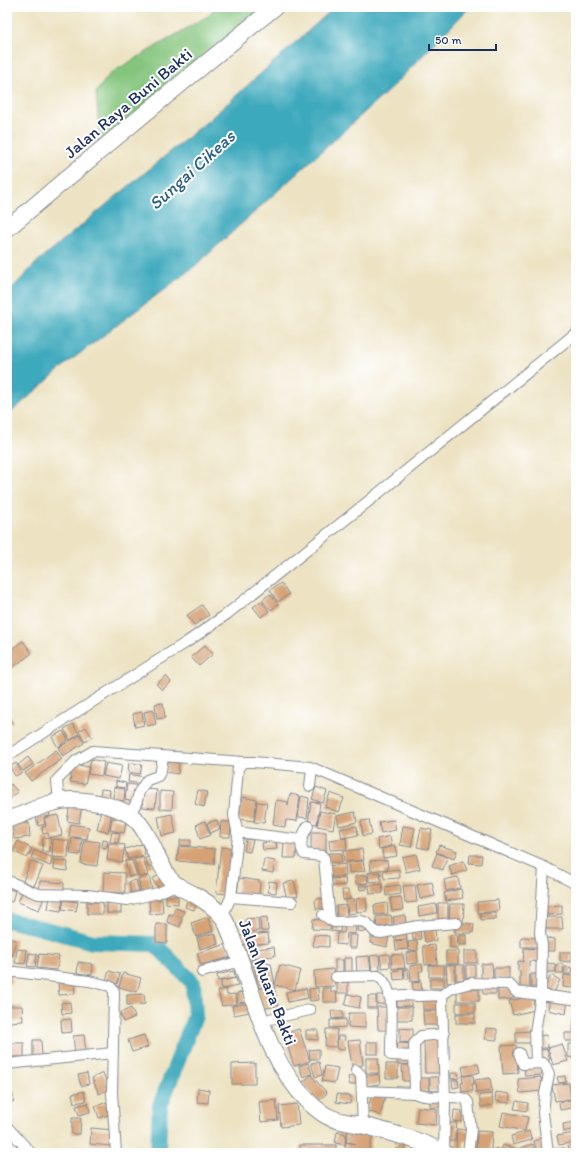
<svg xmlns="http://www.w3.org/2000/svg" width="583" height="1160" viewBox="0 0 583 1160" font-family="Itim,sans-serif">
<rect width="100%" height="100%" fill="#fff"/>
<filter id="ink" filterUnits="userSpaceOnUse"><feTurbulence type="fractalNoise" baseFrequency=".025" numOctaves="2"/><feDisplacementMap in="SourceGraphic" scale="8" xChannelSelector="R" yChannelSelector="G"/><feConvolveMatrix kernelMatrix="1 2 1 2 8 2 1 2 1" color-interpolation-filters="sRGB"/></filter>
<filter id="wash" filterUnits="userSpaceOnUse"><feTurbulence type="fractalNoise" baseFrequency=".012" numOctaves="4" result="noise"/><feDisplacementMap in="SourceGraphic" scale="16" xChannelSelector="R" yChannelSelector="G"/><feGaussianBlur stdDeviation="0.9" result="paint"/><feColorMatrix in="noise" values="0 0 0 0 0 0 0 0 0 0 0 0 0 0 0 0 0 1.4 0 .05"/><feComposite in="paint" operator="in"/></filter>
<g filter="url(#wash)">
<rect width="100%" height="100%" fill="#ede3c3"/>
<path fill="#84c57d" stroke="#507a6e" d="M214 7H274L103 149 99 127 96 92 111 73 211 14Z"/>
<path fill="#3ca9bc" stroke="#2c6c8d" d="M335 7H470L388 91 195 266 66 364 7 416V294L38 261 210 119Z"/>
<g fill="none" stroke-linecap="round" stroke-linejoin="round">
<path stroke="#3ca9bc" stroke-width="16" d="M7 920 41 928 93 942 155 944 193 983 195 1016 160 1106 158 1153"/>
</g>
<g id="blocks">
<g fill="#d6a174">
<path d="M281 583 289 594 278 602 270 590Z"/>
<path d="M270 594 278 604 271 610 262 600Z"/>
<path d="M261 601 269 611 261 617 253 607Z"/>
<path d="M202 605 209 615 194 625 187 615Z"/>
<path d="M23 641 32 653 7 672V652Z"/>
<path d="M205 645 213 654 199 666 191 657Z"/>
<path d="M166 676 171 682 162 690 156 684Z"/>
<path d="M163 703 165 718 157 719 155 704Z"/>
<path d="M153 710 156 724 147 726 144 712Z"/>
<path d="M142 712 144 725 135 727 133 714Z"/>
<path d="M9 714 13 722 7 725V715Z"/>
<path d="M73 724 79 734 70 740 64 729Z"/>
<path d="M86 727 92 737 85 742 79 731Z"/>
<path d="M63 731 68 740 58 747 52 737Z"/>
<path d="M80 735 84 743 63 756 58 748Z"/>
<path d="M56 750 62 759 31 781 25 773Z"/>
<path d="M28 757 33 764 23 771 18 765Z"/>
<path d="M91 759 104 762 102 776 88 774Z"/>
<path d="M129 762 142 765 140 774 128 772Z"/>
<path d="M167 762 179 763 178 774 166 772Z"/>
<path d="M16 763 22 773 15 776 10 767Z"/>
<path d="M106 763 122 766 119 779 103 776Z"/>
<path d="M73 764 89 767 85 784 70 782Z"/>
<path d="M129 774 144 777V784L128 782Z"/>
<path d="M116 781 126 783 125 788 116 787Z"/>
<path d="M11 784 18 792 7 801V787Z"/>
<path d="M127 784 136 785 134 802 125 800Z"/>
<path d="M114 787 125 789 124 801 113 800Z"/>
<path d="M316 787 327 791 323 803 312 799Z"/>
<path d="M101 789 110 790 109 799 100 797Z"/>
<path d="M144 789 157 790 155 808 142 807Z"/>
<path d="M198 790 207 792 204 807 195 804Z"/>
<path d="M160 791 173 792 172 810 160 809Z"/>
<path d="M330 793 344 798 339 812 325 807Z"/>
<path d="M290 794 300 796 297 821 286 820 285 827 273 825 276 800 288 802V806Z"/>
<path d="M301 796 309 798 307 818 298 817Z"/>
<path d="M242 797 257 800 254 821 239 819Z"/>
<path d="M257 802 267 803 264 823 254 822Z"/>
<path d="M311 802 320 803 317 824 308 823Z"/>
<path d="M70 803 82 805 79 823 67 821Z"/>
<path d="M48 807 50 816 44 817 45 824 38 826 35 810Z"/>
<path d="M101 810 112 812 108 832 97 830Z"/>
<path d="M320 811 336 814 333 829 317 826Z"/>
<path d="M355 812 357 822 339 826 337 816Z"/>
<path d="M172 814 176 833 162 836 158 817Z"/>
<path d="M58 815 62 835 49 838 48 833 43 834 42 827 46 826 44 818Z"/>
<path d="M112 818 126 821 124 833 110 830Z"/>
<path d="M217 820 220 829 210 833 207 823Z"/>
<path d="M369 820 372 834 363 836 361 821Z"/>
<path d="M394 820 396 830 381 833 379 822Z"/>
<path d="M205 821 210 835 200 839 196 825Z"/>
<path d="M221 822H231L230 837H220Z"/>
<path d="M29 823 30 837 14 839 12 824Z"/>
<path d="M71 824 89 827 87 839 69 836Z"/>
<path d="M357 826 358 835 342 838 340 829Z"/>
<path d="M403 826 415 828 411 847 400 845Z"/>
<path d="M421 828 432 830 428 849 417 847Z"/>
<path d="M8 829 12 842 7 844V830Z"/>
<path d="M112 832 120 833 118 843 110 842Z"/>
<rect x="311" y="832" width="15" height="19"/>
<path d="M390 836 392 846 379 849 377 839Z"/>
<path d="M43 838 51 839 50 852 42 851Z"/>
<path d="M72 838 82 839 80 855 70 854Z"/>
<path d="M346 838 347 849 330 850 329 840Z"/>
<path d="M53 839 69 841 68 858 52 857Z"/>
<path d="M246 839 253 840 250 852 244 851Z"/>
<path d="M84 840 100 842 97 866 81 864Z"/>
<path d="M103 840 108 841 107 848 102 847Z"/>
<path d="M180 840H191L190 846 180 845Z"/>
<path d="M18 841 32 849 27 858 13 851Z"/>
<path d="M276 841 277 849 263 850 262 843Z"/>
<path d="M284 841H297L296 858H283Z"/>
<path d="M109 843 125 845 122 862 107 860Z"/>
<path d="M142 844 145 855 128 859 125 849Z"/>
<path d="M439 845 457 851 454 859 436 852Z"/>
<path d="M179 846 215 849 214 864 177 861Z"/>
<path d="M395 846 397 856 383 858 382 849Z"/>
<path d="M221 847 236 849 230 894 216 893Z"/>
<path d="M362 849 364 860 344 862 343 851Z"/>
<path d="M34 850 53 858 50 866 31 858Z"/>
<path d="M328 853H341L342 862 328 863Z"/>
<path d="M437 853 447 857 443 870 432 866Z"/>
<path d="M416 854 420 869 406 872 402 857Z"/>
<path d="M470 855H482L481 864 469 863Z"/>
<path d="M151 856 153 866 148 867 145 858Z"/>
<path d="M143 857 148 875 139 877 134 859Z"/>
<path d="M264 859 275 861 273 873 262 871Z"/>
<path d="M55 860 68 862 67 871 54 869Z"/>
<path d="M132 860 137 875 129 877 125 861Z"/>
<path d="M387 860 388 869 371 871 370 861Z"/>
<path d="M31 861 43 866 34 886 23 881Z"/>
<path d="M363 861 365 871 349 873 348 862Z"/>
<path d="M463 861 467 870 452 875 449 866Z"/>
<path d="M345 864 346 876 330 878 329 866Z"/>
<path d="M399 869 400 878 384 879 383 871Z"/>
<path d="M104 872 125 873V893L103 892Z"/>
<path d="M380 872 381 881 369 882 368 873Z"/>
<path d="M161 874 166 883 158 888 152 879Z"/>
<path d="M367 875 368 883 356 884 355 876Z"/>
<path d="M149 876 153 893 142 896 138 879Z"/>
<path d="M458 877 460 888 446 891 444 880Z"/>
<path d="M239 878 260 881 259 896 237 894Z"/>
<path d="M345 878 346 885 332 886 331 879Z"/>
<path d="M136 880 139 891 131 893 129 882Z"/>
<path d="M40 881 64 883V892L39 891Z"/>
<path d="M269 881 277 882 276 893 268 892Z"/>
<path d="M294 881 298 896 287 899 283 883Z"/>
<path d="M432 882 435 896 420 899 417 885Z"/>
<path d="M382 884 383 893 370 894 369 885Z"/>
<path d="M359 885H367V889L360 890Z"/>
<path d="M400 885 401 894 386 896 385 887Z"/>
<path d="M415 885 417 902 405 903 403 886Z"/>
<path d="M7 888 15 891 12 902 7 901Z"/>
<path d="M461 889 463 898 446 901 444 893Z"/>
<path d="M23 890 44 898 39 910 18 902Z"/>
<path d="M342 890H349L350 899 343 900Z"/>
<path d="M50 896 63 898 61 911 48 909Z"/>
<path d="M166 896H178V904L166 903Z"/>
<path d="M401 897 403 910 392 911 390 898Z"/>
<path d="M188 898 197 901 194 910 185 907Z"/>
<path d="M325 898 326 908 316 909 315 899Z"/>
<path d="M366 898 367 911 357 912 356 899Z"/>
<path d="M162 899 163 913 150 914 149 900Z"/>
<path d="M354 899 356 913 348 914 346 900Z"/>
<path d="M64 900 78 902 76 911 62 909Z"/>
<path d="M498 900 499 911 478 913 477 902Z"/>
<rect x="87" y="902" width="16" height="12"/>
<rect x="107" y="903" width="14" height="10"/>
<path d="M387 903 388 914 375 915 374 905Z"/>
<path d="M438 903H448V920L438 919Z"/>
<path d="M436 904 437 913 419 916 418 907Z"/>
<path d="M450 904H464L463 923 449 922Z"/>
<path d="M346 905 347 917 337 918 336 906Z"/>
<path d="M562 905V914L547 915V906Z"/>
<path d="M175 908 184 911 182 917 175 915 182 918 180 927 167 922 169 914 173 915Z"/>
<path d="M496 913V919L481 920 480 914Z"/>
<path d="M391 915 392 925 377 927 376 917Z"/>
<path d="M405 915 406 924 394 925 393 917Z"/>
<path d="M208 917 213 931 196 937 191 923Z"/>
<path d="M267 917 268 931H261L260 918Z"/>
<path d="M546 917H562L563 929H546Z"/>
<path d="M258 918 259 931 247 932 246 919Z"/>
<path d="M313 919 331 921 330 930 312 929Z"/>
<path d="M332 923H341L340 932 331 931Z"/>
<path d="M345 923 356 924 355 934 347 933 346 945 336 944 337 933H344Z"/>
<path d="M358 923 366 924V932L357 931Z"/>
<path d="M455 923 474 924 473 933H455Z"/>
<path d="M156 924H167V943L156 942Z"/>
<path d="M420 927 421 939 413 940 412 928Z"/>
<path d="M435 928 436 941 425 942 423 929Z"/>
<path d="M406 930 407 939 395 940 394 932Z"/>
<path d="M215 933 218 944 200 949 197 938Z"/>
<path d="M268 933 269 943 241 945 240 936Z"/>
<path d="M372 933 389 936 387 947 370 943Z"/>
<path d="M314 935 329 936V947L313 946Z"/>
<path d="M349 935H357L356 948H349Z"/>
<path d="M450 935H457L458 948H450Z"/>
<rect x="459" y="935" width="7" height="10"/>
<path d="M521 937 540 938 539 947H521Z"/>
<path d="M7 938 16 940 12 957 7 956Z"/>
<path d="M546 938 555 939V951H546Z"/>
<path d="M407 940 408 949 396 950 395 941Z"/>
<path d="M417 941 418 950 409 951 408 942Z"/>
<path d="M227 944 231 957 201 965 197 953Z"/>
<path d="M435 945 437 964 425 965 423 946Z"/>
<path d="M274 947 275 956 247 959 246 950Z"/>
<path d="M524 948 541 949V962L529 961 530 988H520V971H518V961L523 962Z"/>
<path d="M17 949 27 950 25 964 15 963Z"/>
<path d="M417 951 418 963 407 964 406 953Z"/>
<rect x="446" y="951" width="12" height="13"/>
<rect x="464" y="951" width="13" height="12"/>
<path d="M560 952H571V962L560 961Z"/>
<path d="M29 953 37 954 35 967 27 966Z"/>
<path d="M39 954 59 956 57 970 37 968Z"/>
<path d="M389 954 390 967 382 968 380 955Z"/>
<path d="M403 954 405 968 392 969 391 955Z"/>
<path d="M379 955 380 970 372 971 370 956Z"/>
<path d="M369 956 371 971 357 973 356 957Z"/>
<path d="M266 958 267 964H271L275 984 259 988 254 967 265 965 252 966 251 960Z"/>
<path d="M344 958H352V975L344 974Z"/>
<rect x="335" y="960" width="8" height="13"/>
<path d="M78 962 93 964 92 975 77 973Z"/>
<path d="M492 963 493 980H481V964Z"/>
<path d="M546 963 555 964V972H545Z"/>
<path d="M422 964 423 971H419L420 981 411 982 410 966Z"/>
<path d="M557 964H563V973H556Z"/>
<path d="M280 965 300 970 295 990 275 985Z"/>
<rect x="429" y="965" width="15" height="12"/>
<path d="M446 965H455V983H447Z"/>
<rect x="456" y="965" width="8" height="15"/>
<rect x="466" y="965" width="9" height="13"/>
<path d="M565 967 572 968 571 974H564Z"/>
<rect x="494" y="968" width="15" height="11"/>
<path d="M333 969 335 986 315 987 314 971Z"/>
<path d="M403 969 404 979 394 980 393 971Z"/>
<path d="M404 969H408L409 979H405Z"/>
<path d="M109 971 120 974 117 984 106 981Z"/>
<path d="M234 971 235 978 218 981 217 975Z"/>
<rect x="7" y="973" width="5" height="11"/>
<path d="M123 973 141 978 137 992 119 987Z"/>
<rect x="531" y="974" width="9" height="13"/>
<path d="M551 975 560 980 553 994 544 990Z"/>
<path d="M564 975 573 976V988L563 987Z"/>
<path d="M236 978 238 986 222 989 221 981Z"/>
<rect x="430" y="979" width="14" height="9"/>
<path d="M74 981 75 994 59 995 58 982Z"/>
<rect x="337" y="982" width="11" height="11"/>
<path d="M421 982 422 995H414L412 983Z"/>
<path d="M482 984H496V994H483Z"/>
<path d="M274 986 278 1006 260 1009 257 989Z"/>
<path d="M306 988 308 998 288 1002 286 992Z"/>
<path d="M318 988 319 1000 310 1001 309 989Z"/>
<path d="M323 988H331V992H336L337 1002H323Z"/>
<path d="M226 989 227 995 235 994 237 1004 222 1006 218 991Z"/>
<rect x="457" y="989" width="22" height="12"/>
<path d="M498 989H513V999L498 1000Z"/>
<path d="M244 992 245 1002 238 1003 237 993Z"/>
<path d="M144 994 145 1004 127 1005V995Z"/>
<path d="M348 994 361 997 359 1008 345 1005Z"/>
<rect x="377" y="995" width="11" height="9"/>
<rect x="368" y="996" width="8" height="12"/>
<path d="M532 996 535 1010 513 1015 509 1001Z"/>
<rect x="397" y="997" width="14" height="9"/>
<path d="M550 997 568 1000 566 1014 548 1010Z"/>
<rect x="423" y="998" width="18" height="12"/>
<path d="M70 1002 71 1013 62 1014 61 1003Z"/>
<path d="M249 1003 250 1012 234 1015 232 1006Z"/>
<path d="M456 1003H475V1012L456 1013Z"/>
<path d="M8 1006H22L23 1021 9 1022Z"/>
<path d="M377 1007H389V1030H378Z"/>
<rect x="396" y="1007" width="16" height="13"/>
<path d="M131 1008 135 1017 123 1022 120 1013Z"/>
<path d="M331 1011H343V1018L332 1019Z"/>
<path d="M423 1011H442V1025H424Z"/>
<path d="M349 1013H365V1028L348 1027Z"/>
<rect x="456" y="1014" width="19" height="9"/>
<path d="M574 1017H576V1032H573Z"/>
<path d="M71 1019 72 1032 62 1033 61 1020Z"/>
<path d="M346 1019V1027L330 1028V1020Z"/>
<path d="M400 1028 413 1029V1043L400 1042Z"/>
<path d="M486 1028 497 1029V1040L485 1039Z"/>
<path d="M299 1029 310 1061 294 1066 284 1034Z"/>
<path d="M326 1029H337L336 1047 325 1046Z"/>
<path d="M306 1030H318V1040L306 1039Z"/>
<path d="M531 1031 532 1043H516V1032Z"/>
<path d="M565 1033H575L574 1041H565Z"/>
<path d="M84 1035 86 1052 75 1054 73 1036Z"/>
<path d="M144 1035 148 1047 132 1052 128 1040Z"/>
<path d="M547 1035 548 1048H540L539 1036Z"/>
<path d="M338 1036H345L344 1050 337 1049Z"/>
<path d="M441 1039 442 1073H425L424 1040Z"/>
<path d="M33 1040H41L42 1057H33Z"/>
<path d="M360 1040 363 1065 352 1066 348 1041Z"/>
<rect x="367" y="1042" width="11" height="12"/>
<rect x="12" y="1043" width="12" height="14"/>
<path d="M397 1043 413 1044 412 1053 396 1051Z"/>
<path d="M562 1044 568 1061 553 1065 548 1048Z"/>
<path d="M568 1044H576V1058L568 1057Z"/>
<path d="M516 1045 518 1073 503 1074 501 1046Z"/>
<path d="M319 1049V1059H310L309 1050Z"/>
<path d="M547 1049 550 1060 539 1062 536 1051Z"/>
<path d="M398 1055 413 1057V1065L398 1064V1078H386V1064H397Z"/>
<path d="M366 1058H378L379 1073H366Z"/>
<path d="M319 1062 322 1075 315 1077 311 1063Z"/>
<path d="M255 1063V1084H232V1064Z"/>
<path d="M308 1063 312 1074 303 1077 299 1066Z"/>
<path d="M478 1064 480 1072 464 1076 462 1067Z"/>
<path d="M402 1065H411V1081H403Z"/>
<path d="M541 1065 542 1075 525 1076 524 1066Z"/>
<path d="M325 1066 338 1068 335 1083 322 1081Z"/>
<path d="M87 1073 89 1084 81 1086 78 1075Z"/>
<path d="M103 1073 110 1089 99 1094 92 1078Z"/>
<path d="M451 1073H458L459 1078 451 1079Z"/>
<path d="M358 1074 360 1083 350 1085 348 1077Z"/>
<path d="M379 1074 380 1084 366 1086 365 1076Z"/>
<path d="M311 1075 327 1093 318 1101 302 1083Z"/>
<path d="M473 1075 474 1084H472L473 1091 462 1092 461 1083H463L462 1076Z"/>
<path d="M565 1076 566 1082 559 1083 557 1077Z"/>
<path d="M430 1077H443L444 1091H430Z"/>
<path d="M541 1077 543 1091 520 1093 518 1079Z"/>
<path d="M415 1078H429V1091L416 1092Z"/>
<path d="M490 1078 492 1091 476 1093 475 1080Z"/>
<path d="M452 1080H458L459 1087 453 1088Z"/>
<path d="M569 1083 571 1099 555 1101 552 1085Z"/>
<path d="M198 1088 209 1090 208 1103 197 1102Z"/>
<path d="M84 1091 86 1101 74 1103 72 1094Z"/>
<path d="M12 1092 14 1101 7 1103V1093Z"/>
<path d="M496 1092 510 1094 509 1103 495 1101Z"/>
<path d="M337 1094 351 1096 350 1104 336 1102Z"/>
<path d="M372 1094 385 1098 380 1115 367 1111Z"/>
<path d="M492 1094 493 1105 481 1107 479 1095Z"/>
<path d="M430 1099 441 1100 440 1107H430Z"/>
<path d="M276 1100 278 1120 261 1122 259 1102Z"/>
<path d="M571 1100 572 1108 560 1110 559 1102Z"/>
<path d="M516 1101 528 1103 527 1111 514 1109Z"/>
<path d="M108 1102 111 1114 99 1118 95 1106Z"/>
<path d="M88 1103 90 1112 79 1115 76 1106Z"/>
<path d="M297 1104 299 1125 281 1127 279 1106Z"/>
<path d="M418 1107 437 1109 436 1125 416 1123Z"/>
<path d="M454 1110 462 1111V1122L453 1121Z"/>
<path d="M503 1112 528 1117 525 1131 500 1126Z"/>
<path d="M72 1118H81L80 1134H72Z"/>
<path d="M574 1122 575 1129 564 1132 563 1124Z"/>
<path d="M450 1123H457L455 1141H449Z"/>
<path d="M91 1128 113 1130 111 1146 90 1144Z"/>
<path d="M348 1129 357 1131V1133L372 1136 369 1153 345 1149 346 1142 356 1144 346 1142Z"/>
<path d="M457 1129 465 1130V1131L469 1132V1140L464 1141V1149H456Z"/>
<path d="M477 1131 492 1132 491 1150H476Z"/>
<path d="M529 1131 532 1140 513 1145 511 1136Z"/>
<path d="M337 1132 346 1134 345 1145 335 1143Z"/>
<path d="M575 1133 576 1142 559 1145 557 1136Z"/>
<path d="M399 1138 407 1141 403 1151 395 1148Z"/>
<path d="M544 1138 547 1151 537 1153 534 1141Z"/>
<path d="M533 1144 535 1153H523L521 1148Z"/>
<path d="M576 1144V1153H570L568 1146Z"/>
<rect x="300" y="1145" width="36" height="8"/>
<path d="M503 1145 520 1150 519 1153H494L496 1148 501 1150Z"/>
<path d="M564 1148 565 1153H555L554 1150Z"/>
<path d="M340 1149 350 1151V1153H340Z"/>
</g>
</g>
</g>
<g filter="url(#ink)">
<use href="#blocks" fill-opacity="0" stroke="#848990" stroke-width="1"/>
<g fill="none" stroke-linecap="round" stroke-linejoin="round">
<g stroke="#848990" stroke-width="12">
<g id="minor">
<path d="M7 756 187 642 227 614 365 504 576 333"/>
<path d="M310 786 312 769"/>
<path d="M61 800 58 792 57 780 76 761 93 751 243 762H253L310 767 544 867 576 884"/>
<path d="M130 815 137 801 139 792 147 780 158 776 161 770 163 757"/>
<path d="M308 826C303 834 298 844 304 854L322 856 324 858 330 920"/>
<path d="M237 832 301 840"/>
<path d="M11 882 33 892 39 894 87 895 127 900 158 893 176 885"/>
<path d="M231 897 292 902"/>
<path d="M323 915 334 922 361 921 367 923 375 932 381 933 418 926 457 923"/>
<path d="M224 918 225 910 231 897 238 836 234 815 238 768 243 762"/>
<path d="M7 971 89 981 110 986 114 991 112 1093 116 1153"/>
<path d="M202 972 241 961"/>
<path d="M336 977 378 976C398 988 390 1035 391 1055L414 1056"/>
<path d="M442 995 445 1102 444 1153"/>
<path d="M389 996 405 995 418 996 442 995 452 988 471 983 508 984 512 987 516 992 572 999"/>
<path d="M261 1021 310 1010"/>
<path d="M444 1034 421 1036 414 1044 415 1093C425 1100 452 1094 465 1099L468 1102 471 1130 468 1153"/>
<path d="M519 1053 523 1064 543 1063 546 1067 549 1074 545 1094 543 1113 548 1153"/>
<path d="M536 1063 535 1032 541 995 542 945 540 933 544 867"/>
<path d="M7 1064 113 1053"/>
<path d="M356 1070 361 1075 363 1126"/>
<path d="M362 1091 415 1093"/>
<path d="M7 1127 31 1153"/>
</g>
</g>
<g stroke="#848990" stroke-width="18">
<g id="primary">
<path d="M7 229C95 154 185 80 275 7"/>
<path d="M7 819C15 818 21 815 28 812 42 806 56 800 73 800 91 801 114 805 130 815 138 820 145 831 149 839 156 852 161 866 169 878 176 887 186 890 195 895 205 901 218 909 224 919 230 929 233 942 238 954 257 1005 268 1062 309 1102 329 1122 339 1120 365 1126 392 1133 420 1140 445 1153"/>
</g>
</g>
<use href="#minor" stroke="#fff" stroke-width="10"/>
<use href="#primary" stroke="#fff" stroke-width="16"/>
</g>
</g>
<g text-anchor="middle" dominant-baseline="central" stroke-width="4" stroke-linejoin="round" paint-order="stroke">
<g font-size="17" fill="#1b2f5e" stroke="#fff">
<text transform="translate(128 103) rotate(-40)">Jalan Raya Buni Bakti</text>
<text transform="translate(268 982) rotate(69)">Jalan Muara Bakti</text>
</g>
<g font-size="18" font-style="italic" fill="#286084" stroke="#fff">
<text transform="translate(192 170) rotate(-42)">Sungai Cikeas</text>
</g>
</g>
<rect width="583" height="1160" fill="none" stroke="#fff" stroke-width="24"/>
<path d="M429 44v6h67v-6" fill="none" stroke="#1b2f5e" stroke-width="2"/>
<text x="435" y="44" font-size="12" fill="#1b2f5e" stroke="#ffffff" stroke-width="3" paint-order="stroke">50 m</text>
</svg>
